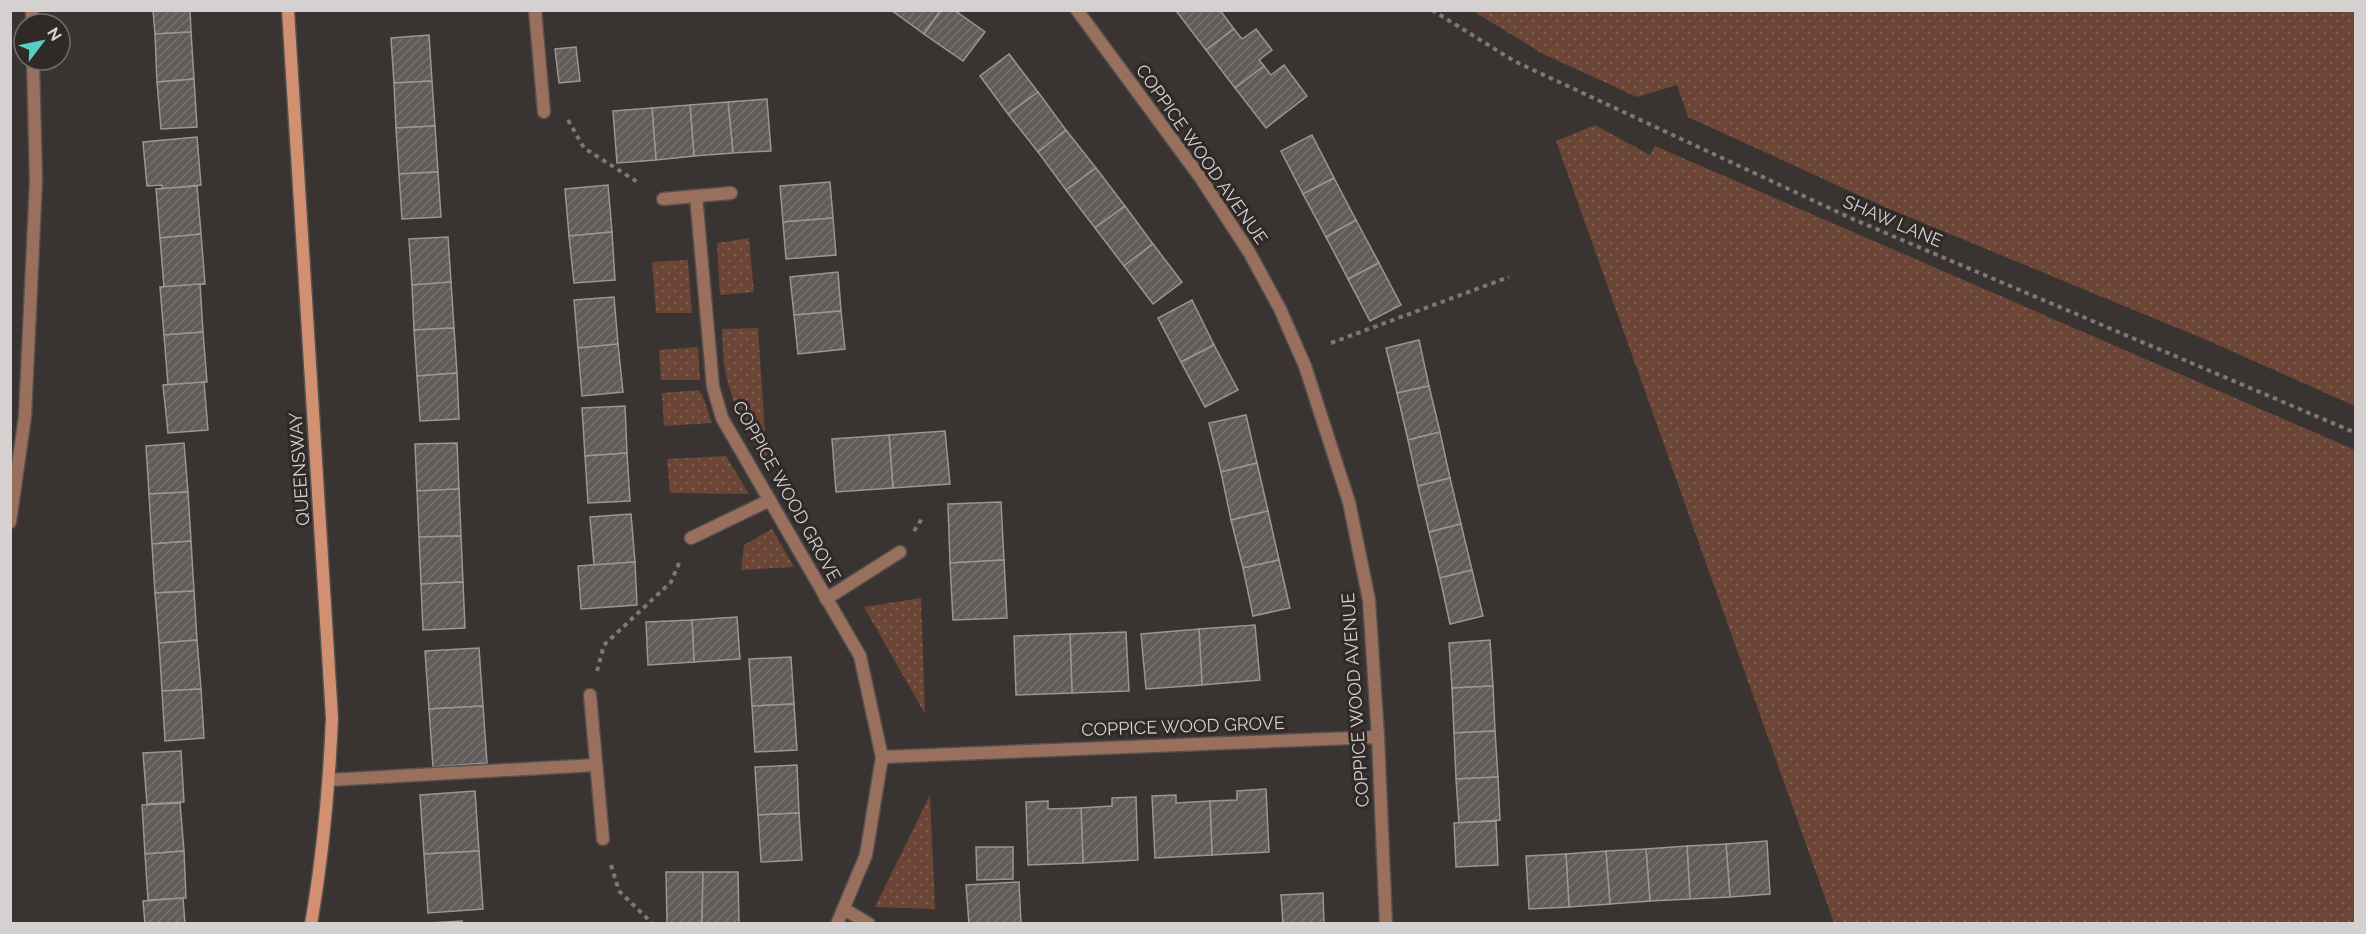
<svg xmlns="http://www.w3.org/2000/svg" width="2366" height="934" viewBox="0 0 2366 934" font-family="Raleway,sans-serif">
<defs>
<pattern id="grass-dots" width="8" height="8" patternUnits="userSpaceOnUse" patternTransform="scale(1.5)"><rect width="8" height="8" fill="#6b4536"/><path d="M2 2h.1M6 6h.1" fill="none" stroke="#7f5f52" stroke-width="1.8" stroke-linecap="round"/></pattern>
<pattern id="building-hatch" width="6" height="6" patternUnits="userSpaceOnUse" patternTransform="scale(1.5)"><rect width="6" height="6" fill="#605a59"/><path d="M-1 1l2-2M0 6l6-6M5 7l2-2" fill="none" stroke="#767170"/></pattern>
</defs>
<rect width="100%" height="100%" fill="#393331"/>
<g fill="url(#grass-dots)">
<path d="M1473 11H2355V406L2209 341 1887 208 1688 117 1677 85 1637 97 1543 54Z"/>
<path d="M1595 125 1650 155 1655 146 2355 450V923H1834L1556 141Z"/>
<path d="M749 238 754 292 720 295 717 243Z"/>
<path d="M688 260 692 313H656L652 262Z"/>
<path d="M758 328 767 464C751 437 735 411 727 380 723 364 723 345 722 329Z"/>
<path d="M698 347 700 380H661L659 350Z"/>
<path d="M698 390 702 394 712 423 664 426 662 393Z"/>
<path d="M726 456 749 494 670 493 667 459Z"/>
<path d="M772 529 794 567 741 570 744 545Z"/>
<path d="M921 598 925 714 864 607Z"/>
<path d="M930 795 935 909 875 907Z"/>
</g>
<g fill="url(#building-hatch)" stroke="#9c9594" stroke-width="1.5">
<path d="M153 10H190L191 32 155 34Z"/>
<path d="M891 10H941L924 34Z"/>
<path d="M941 10H954L985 32 963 61 924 34Z"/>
<path d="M1180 10H1220L1234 29 1206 50 1177 12Z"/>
<path d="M1234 29 1242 39 1256 29 1272 50 1259 60 1264 66 1235 88 1206 50Z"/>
<path d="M191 32 194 79 157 82 155 34Z"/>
<path d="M429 35 432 81 394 83 391 38Z"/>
<path d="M576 47 580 81 559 83 555 49Z"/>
<path d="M1009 54 1038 92 1008 114 980 76Z"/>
<path d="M1284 65 1307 96 1266 128 1235 88 1264 66 1271 75Z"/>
<path d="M194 79 197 127 161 129 157 82Z"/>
<path d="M432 81 435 126 396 128 394 83Z"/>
<path d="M1038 92 1066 130 1038 152 1008 114Z"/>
<path d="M767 99 771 151 733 153 728 102Z"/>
<path d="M728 102 733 153 694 156 690 105Z"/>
<path d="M690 105 694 156 656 160 652 108Z"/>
<path d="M652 108 656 160 617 163 613 111Z"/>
<path d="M435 126 438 172 399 174 396 128Z"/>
<path d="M1066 130 1096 168 1066 190 1038 152Z"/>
<path d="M1312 135 1334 178 1303 194 1281 151Z"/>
<path d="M197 137 201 185 162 189V185L147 186 143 142Z"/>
<path d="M1096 168 1125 206 1095 228 1066 190Z"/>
<path d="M438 172 441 217 402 219 399 174Z"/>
<path d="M1334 178 1356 220 1326 237 1303 194Z"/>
<path d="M830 182 833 218 783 222 780 186Z"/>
<path d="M608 185 612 232 569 236 565 189Z"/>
<path d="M197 186 201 234 160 238 156 189Z"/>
<path d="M1125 206 1153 244 1124 266 1095 228Z"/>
<path d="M833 218 836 255 786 259 783 222Z"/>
<path d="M1356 220 1379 263 1348 279 1326 237Z"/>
<path d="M612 232 615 280 574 283 569 236Z"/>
<path d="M201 234 205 284 164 287 160 238Z"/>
<path d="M448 237 451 282 412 285 409 239Z"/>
<path d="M1153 244 1182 282 1153 304 1124 266Z"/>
<path d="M1379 263 1401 305 1370 321 1348 279Z"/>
<path d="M838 272 841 311 794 315 790 277Z"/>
<path d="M451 282 454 328 414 330 412 285Z"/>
<path d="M200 284 203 332 164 335 160 287Z"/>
<path d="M614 297 618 344 578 348 574 300Z"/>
<path d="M1192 300 1214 345 1181 362 1158 318Z"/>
<path d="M841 311 845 349 798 354 794 315Z"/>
<path d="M454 328 457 373 417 376 414 330Z"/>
<path d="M203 332 207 382 168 385 164 335Z"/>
<path d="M1419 340 1429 386 1397 393 1386 348Z"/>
<path d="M618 344 623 392 582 396 578 348Z"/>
<path d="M1214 345 1238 390 1205 407 1181 362Z"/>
<path d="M457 373 459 419 420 421 417 376Z"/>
<path d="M204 382 208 430 168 433 163 385Z"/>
<path d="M1429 386 1440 432 1408 440 1397 393Z"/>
<path d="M625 406 627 453 585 456 582 408Z"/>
<path d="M1246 415 1257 463 1221 472 1209 423Z"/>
<path d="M945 431 950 484 893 488 889 435Z"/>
<path d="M1440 432 1450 478 1418 486 1408 440Z"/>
<path d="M889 435 893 488 836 492 832 439Z"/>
<path d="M184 443 188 492 149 494 146 446Z"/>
<path d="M457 443 459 489 417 491 415 444Z"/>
<path d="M627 453 630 501 588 503 585 456Z"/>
<path d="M1257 463 1268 511 1231 520 1221 472Z"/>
<path d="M1450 478 1461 524 1429 532 1418 486Z"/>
<path d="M459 489 461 536 419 537 417 491Z"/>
<path d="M188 492 191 541 152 544 149 494Z"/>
<path d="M1001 502 1004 560 950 563 948 504Z"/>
<path d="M1268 511 1279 560 1243 568 1231 520Z"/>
<path d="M631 514 635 562 594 565 590 517Z"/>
<path d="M1461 524 1472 570 1440 578 1429 532Z"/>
<path d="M461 536 463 582 421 584 419 537Z"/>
<path d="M191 541 194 591 155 593 152 544Z"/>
<path d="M1004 560 1007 618 953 620 950 563Z"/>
<path d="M1279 560 1290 608 1253 616 1243 568Z"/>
<path d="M635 562 637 605 581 609 578 566Z"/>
<path d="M1472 570 1483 616 1450 624 1440 578Z"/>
<path d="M463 582 465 628 423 630 421 584Z"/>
<path d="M194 591 197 640 159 643 155 593Z"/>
<path d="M737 617 740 659 694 662 692 620Z"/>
<path d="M692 620 694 662 648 665 646 622Z"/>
<path d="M1255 625 1260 680 1202 685 1199 629Z"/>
<path d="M1199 629 1202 685 1146 689 1141 634Z"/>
<path d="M1126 632 1129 691 1072 693 1070 634Z"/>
<path d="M1070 634 1072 693 1016 695 1014 636Z"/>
<path d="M197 640 201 689 162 691 159 643Z"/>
<path d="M1490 640 1493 686 1452 688 1449 643Z"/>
<path d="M479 648 483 706 429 709 425 651Z"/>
<path d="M791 657 794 704 752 706 749 659Z"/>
<path d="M1493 686 1495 731 1454 733 1452 688Z"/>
<path d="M201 689 204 738 165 741 162 691Z"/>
<path d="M794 704 797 750 755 752 752 706Z"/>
<path d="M483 706 487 763 433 767 429 709Z"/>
<path d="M1495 731 1498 777 1456 779 1454 733Z"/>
<path d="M181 751 184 802 147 804 143 753Z"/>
<path d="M797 765 799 813 758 815 755 767Z"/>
<path d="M1498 777 1500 820 1459 823 1456 779Z"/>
<path d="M1266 789 1269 852 1212 855 1210 801 1237 800V791Z"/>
<path d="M475 791 479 851 424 854 420 795Z"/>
<path d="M1176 795V803L1210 801 1212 855 1155 858 1152 796Z"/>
<path d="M1136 797 1138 860 1083 863 1081 808 1112 806V798Z"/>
<path d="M1048 801V809L1081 808 1083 863 1028 865 1026 802Z"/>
<path d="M180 803 184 851 145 854 142 805Z"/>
<path d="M799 813 802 860 761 862 758 815Z"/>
<path d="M1496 821 1498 865 1456 867 1454 823Z"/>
<path d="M1767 841 1770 894 1730 897 1726 844Z"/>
<path d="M1726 844 1730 897 1690 899 1687 846Z"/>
<path d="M1687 846 1690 899 1650 901 1646 849Z"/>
<path d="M976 847H1013V879L977 880Z"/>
<path d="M1646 849 1650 901 1610 904 1606 851Z"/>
<path d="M184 851 186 898 148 900 145 854Z"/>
<path d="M479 851 483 909 428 913 424 854Z"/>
<path d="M1606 851 1610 904 1569 907 1566 854Z"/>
<path d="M1566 854 1569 907 1529 909 1526 856Z"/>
<path d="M666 872H703L702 924 667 923Z"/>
<path d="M703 872H738L739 923 702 924Z"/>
<path d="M1019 882 1021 924H969L966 885Z"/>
<path d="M1323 893 1324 924H1283L1281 895Z"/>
<path d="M183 898 185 924H145L143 901Z"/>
<path d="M462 921V924H412L429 923Z"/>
</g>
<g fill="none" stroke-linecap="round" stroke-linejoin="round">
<g stroke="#554f4e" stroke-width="15">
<g id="lane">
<path d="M32 10V24"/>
<path d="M535 10 544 112"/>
<path d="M10 522 25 416 36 181 33 60"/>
<path d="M691 538 770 500"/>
<path d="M826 599 900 552"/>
<path d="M590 695 603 839"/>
<path d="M329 780 596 765"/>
<path d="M844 909 869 924"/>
</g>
</g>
<g stroke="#554f4e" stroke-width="15">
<g id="street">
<path d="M1077 10 1200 177 1249 252 1280 309 1305 366 1349 502 1369 600 1378 737 1386 924"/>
<path d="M696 196 713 387 722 418 860 656 882 757 866 855 837 924"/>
<path d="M663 199 731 193"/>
<path d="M882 757 1378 737"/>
</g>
</g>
<g stroke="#554f4e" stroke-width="15">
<path id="secondary" d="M288 10 332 718C329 787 323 855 311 924"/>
</g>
<g stroke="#7d7876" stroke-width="4" stroke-dasharray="4.5 4.5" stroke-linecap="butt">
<path d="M1432 10 1514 61 1855 220 2356 433"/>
<path d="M568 120 584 148 639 183"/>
<path d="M1331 343 1509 277"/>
<path d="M914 531 923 517"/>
<path d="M597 671 604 645 671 582 680 561"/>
<path d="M611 865 619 891 653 924"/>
</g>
<use href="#lane" stroke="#99705d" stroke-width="12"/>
<use href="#street" stroke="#99705d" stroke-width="12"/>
<use href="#secondary" stroke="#d19072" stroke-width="12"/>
</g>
<g text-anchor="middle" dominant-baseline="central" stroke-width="6" stroke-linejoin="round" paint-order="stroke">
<g font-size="18" fill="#d5d1d0" stroke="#2f2927">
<text transform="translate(1202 154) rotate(55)">COPPICE WOOD AVENUE</text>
<text transform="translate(1893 221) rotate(23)">SHAW LANE</text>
<text transform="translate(299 469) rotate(-94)">QUEENSWAY</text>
<text transform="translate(787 491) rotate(61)">COPPICE WOOD GROVE</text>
<text transform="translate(1355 700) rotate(-94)">COPPICE WOOD AVENUE</text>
<text transform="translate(1183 726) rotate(-2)">COPPICE WOOD GROVE</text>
</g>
</g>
<rect width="2366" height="934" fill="none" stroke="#d5d1d0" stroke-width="24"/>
<g transform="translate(42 42) rotate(58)"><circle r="28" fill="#2f2927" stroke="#716c6b" stroke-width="1.5"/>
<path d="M0-4.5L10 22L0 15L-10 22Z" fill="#56cec3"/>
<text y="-9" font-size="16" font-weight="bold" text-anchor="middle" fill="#d5d1d0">N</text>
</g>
</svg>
